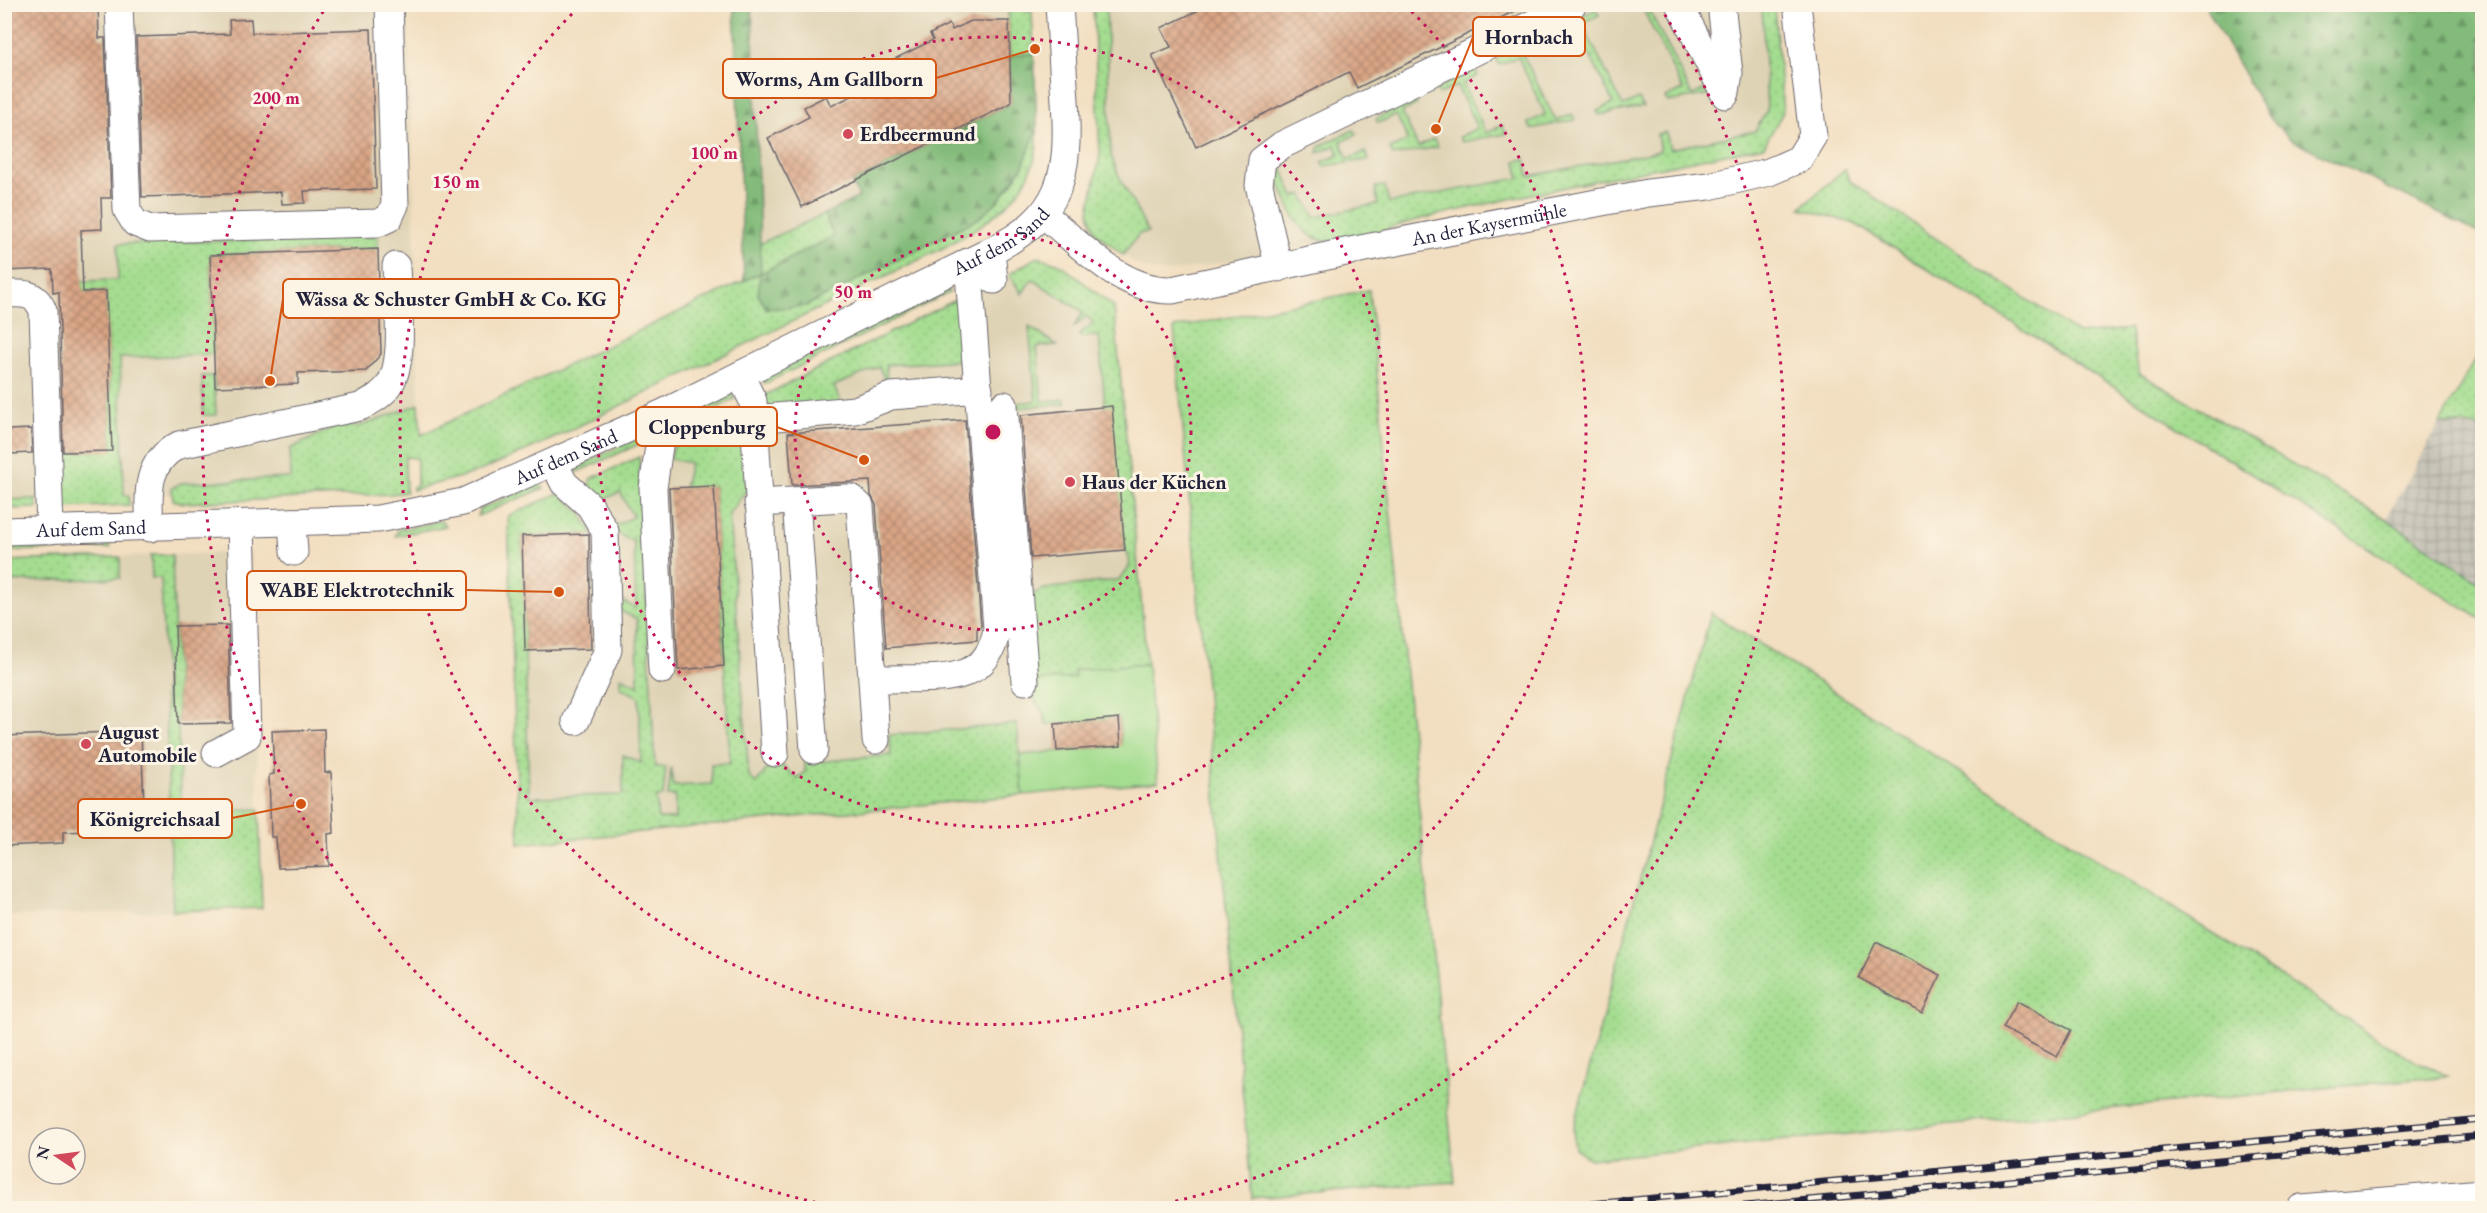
<svg xmlns="http://www.w3.org/2000/svg" width="2487" height="1213" viewBox="0 0 2487 1213" font-family="'EB Garamond',serif">
<defs>
<pattern id="industrial-grid" width="8" height="8" patternUnits="userSpaceOnUse" patternTransform="scale(1.5)"><rect width="8" height="8" fill="#c8c4b8"/><path d="M0 4h8M4 0v8" fill="none" stroke="#aca89f"/></pattern>
<pattern id="grass-dots" width="8" height="8" patternUnits="userSpaceOnUse" patternTransform="scale(1.5)"><rect width="8" height="8" fill="#a4dd90"/><path d="M2 2h.1M6 6h.1" fill="none" stroke="#8dbd7d" stroke-width="1.8" stroke-linecap="round"/></pattern>
<pattern id="forest-firs" width="22" height="20" patternUnits="userSpaceOnUse" patternTransform="scale(1.5)"><rect width="22" height="20" fill="#83bc7a"/><path d="M5 1l3.5 6h-7zM16 11l3.5 6h-7z" fill="#6b9865"/></pattern>
<pattern id="building-cross-hatch" width="8" height="8" patternUnits="userSpaceOnUse" patternTransform="scale(1.5)"><rect width="8" height="8" fill="#daa585"/><path d="M0 0l8 8M0 8l8-8" fill="none" stroke="#b0866e"/></pattern>
</defs>
<rect width="100%" height="100%" fill="#fcf5e5"/>
<filter id="ink" filterUnits="userSpaceOnUse"><feTurbulence type="fractalNoise" baseFrequency=".0167" numOctaves="2"/><feDisplacementMap in="SourceGraphic" scale="12" xChannelSelector="R" yChannelSelector="G"/><feConvolveMatrix kernelMatrix="1 2 1 2 8 2 1 2 1" color-interpolation-filters="sRGB"/></filter>
<filter id="wash" filterUnits="userSpaceOnUse"><feTurbulence type="fractalNoise" baseFrequency=".008" numOctaves="4" result="noise"/><feDisplacementMap in="SourceGraphic" scale="24" xChannelSelector="R" yChannelSelector="G"/><feGaussianBlur stdDeviation="1.35" result="paint"/><feColorMatrix in="noise" values="0 0 0 0 0 0 0 0 0 0 0 0 0 0 0 0 0 1.4 0 .05"/><feComposite in="paint" operator="in"/></filter>
<g filter="url(#wash)">
<rect width="100%" height="100%" fill="#f2dec0"/>
<g fill="#dfd3b5">
<path d="M4 5H408L420 435 295 491 5 500Z"/>
<path d="M752 5H1032L1037 129 760 273Z"/>
<path d="M1093 5H1774L1783 112 1764 146 1420 219 1351 238 1172 272 1156 271 1141 267 1123 255 1095 232 1091 223V200L1100 154Z"/>
<path d="M1037 257 1060 264 1114 307 1158 782 519 844 508 516 635 459 1009 274Z"/>
<path d="M250 552 262 908 5 916 4 561Z"/>
</g>
<path fill="url(#industrial-grid)" d="M2440 423 2482 427V584L2386 519Z"/>
<g fill="url(#grass-dots)" stroke="#638066" stroke-width="1.5">
<path d="M1008 5H1026V12H1032L1034 53 1010 56Z"/>
<path d="M1093 5H1106L1111 155 1118 174 1148 232 1139 234 1123 255 1095 232 1089 212 1100 154Z"/>
<path d="M1641 5H1647L1692 95 1708 88 1711 94 1668 102 1665 98 1683 90Z"/>
<path d="M1762 5H1774L1783 112 1764 146C1650 170 1534 192 1421 219 1395 225 1343 247 1318 239 1295 231 1285 197 1277 176L1281 165 1294 197 1302 194 1315 217 1378 204 1375 187 1385 186 1389 203 1519 178 1516 161 1526 159 1529 176 1660 151 1657 134 1666 132 1670 149 1755 131 1767 110Z"/>
<path d="M1596 9 1599 15 1582 23 1623 106 1639 99 1643 107 1599 115 1597 111 1613 103 1576 27 1561 35 1557 28Z"/>
<path d="M1536 39 1539 46 1523 55 1556 121 1572 114 1575 120 1531 129 1528 123 1545 114 1518 57 1499 65 1496 58Z"/>
<path d="M1475 69 1478 75 1463 84 1486 133 1502 125 1506 134 1462 142 1459 137 1477 128 1457 86 1439 94 1436 89Z"/>
<path d="M1415 99 1417 104 1402 112 1418 147 1434 139 1438 147 1393 156 1390 149 1408 140 1396 115 1378 123 1376 119Z"/>
<path d="M1037 129C1041 193 991 220 943 248L550 440 475 473 413 490V487L417 485V458L405 457 406 492 390 494 183 503 173 500 172 488 181 483 291 478 290 449 334 427 361 426 419 404 421 435 760 273 759 244 824 214 834 236 979 218 1012 184 1023 166Z"/>
<path d="M1354 130 1357 134 1341 142 1348 159 1366 152 1369 160 1324 166 1322 162 1339 155 1336 145 1318 153 1320 146Z"/>
<path d="M1845 169 1850 181 2079 334 2130 329 2139 373 2386 519 2482 584V620L1902 253 1855 224 1800 208Z"/>
<path d="M378 236V249L210 255 214 354 120 358 124 495 129 496V505L61 508 59 453 112 450 106 291 77 292 76 281 118 280V244Z"/>
<path d="M1037 257 1060 264 1114 307 1147 664 1075 670V678L1031 681V595L1044 589 1118 580C1129 571 1134 563 1125 550L1105 407 1099 336 1081 337 1079 335 1093 323 1087 316 1073 328 1083 312 1032 279 1022 294 1009 274Z"/>
<path d="M945 288 950 292 764 384 763 378Z"/>
<path d="M1369 290 1455 1182 1252 1198 1174 328Z"/>
<path d="M959 298 965 360 886 365 887 385 879 367 834 386 841 404 766 409 765 395Z"/>
<path d="M1029 327 1057 345 1037 347 1042 401 1065 399V404L1016 408V403L1036 401Z"/>
<path d="M2482 348V427L2440 423Z"/>
<path d="M202 376H214L216 415H203Z"/>
<path d="M731 394 735 399 680 426V419Z"/>
<path d="M740 407 747 489 729 514 749 777 756 783 769 767 783 766 798 779 805 772V763L891 755 889 735 1017 724 1023 795 519 844 508 516 559 493 579 511 593 534 522 536 529 797 623 795V755L641 763 639 697 621 688V677L638 685 637 619 618 610V599L636 608 634 542 616 533V525L633 517 620 492 604 500 585 487 592 483 590 479 639 457 655 767H666L663 796 656 797 658 819H675V796H668L671 767 673 786 712 784 711 764 730 763 714 486 684 488 690 463 670 459 676 439Z"/>
<path d="M640 437 646 441 575 473 576 467Z"/>
<path d="M539 484 544 488 478 516 480 509Z"/>
<path d="M36 499 37 508 5 509 4 500Z"/>
<path d="M441 521 446 526 395 536 398 530Z"/>
<path d="M109 541 110 548 5 551 4 545Z"/>
<path d="M151 555H172L181 812 259 809 262 908 173 911 161 578H152Z"/>
<path d="M120 557V578L5 582V561Z"/>
<path d="M1711 613 2397 1051 2448 1076 1590 1159 1575 1149 1573 1129Z"/>
</g>
<g fill="url(#forest-firs)" stroke="#526f5a" stroke-width="1.5">
<path d="M734 5H752L761 273 834 236 824 214 859 197 852 182 1011 103 1010 56 1034 53 1037 129 1023 166 999 200 979 218 806 306 767 309 758 295 760 273 744 281Z"/>
<path d="M2205 5H2470L2482 19V235L2290 139 2268 116Z"/>
</g>
<path fill="#a4dd90" stroke="#638066" stroke-width="1.5" d="M1147 664 1158 782 1023 795 1020 755 1121 745 1119 718 1046 725 1045 715 1032 697 1031 681 1075 678 1074 670Z"/>
<g id="blocks">
<g fill="url(#building-cross-hatch)">
<path d="M4 4H98L99 38H105L111 198H101L102 229 81 230 83 292 106 291 112 451 63 452 59 292 53 293 52 269 4 271Z"/>
<path d="M1194 4H1529L1357 88 1349 72 1196 147 1152 55 1171 47 1161 28 1197 11Z"/>
<path d="M251 19 252 33 371 29 376 189 304 191 305 203 282 204 281 192 142 197 136 37 230 34 229 20Z"/>
<path d="M971 21H1009L1011 103 802 207 768 138 809 117 804 107 826 96 831 106 881 82 874 69 933 40 930 34 949 24 952 30Z"/>
<path d="M378 249 381 354 366 371 298 373V384L215 387 210 255Z"/>
<path d="M1112 406 1125 550 1031 558 1021 415Z"/>
<path d="M965 420 981 626 977 629V640L886 648 876 505 871 495 870 481 792 485 788 433Z"/>
<path d="M31 429 32 453 10 454 8 430Z"/>
<path d="M714 486 724 666 678 670 669 488Z"/>
<path d="M589 534 591 649 525 651 522 536Z"/>
<path d="M228 625 231 723 178 724 175 626Z"/>
<path d="M1119 718 1121 746 1057 751 1055 724Z"/>
<path d="M324 729 325 773 331 772 334 833 328 834 329 866 278 868 276 837H271L269 775 274 774 272 731Z"/>
<path d="M141 731 145 829 63 832V843L4 846V736Z"/>
<path d="M1876 942 1941 975 1922 1013 1859 978Z"/>
<path d="M2017 1001 2071 1030 2057 1057 2002 1028Z"/>
</g>
</g>
</g>
<g filter="url(#ink)">
<use href="#blocks" fill-opacity="0" stroke="#6b646a" stroke-width="1.5"/>
<g fill="none" stroke-linecap="round" stroke-linejoin="round">
<g stroke="#6b646a" stroke-width="29">
<g id="minor">
<path d="M119 4 127 210 135 223 150 229 378 223 389 218 395 205 389 4"/>
<path d="M1679 4 1725 95"/>
<path d="M1721 4 1729 73 1726 92"/>
<path id="s1" d="M1043 214C1082 245 1120 291 1172 290L1350 251 1648 193 1709 186 1769 172 1799 159 1813 136 1797 4"/>
<path d="M991 251 994 280"/>
<path d="M1279 268 1259 185 1262 160 1282 145 1573 4"/>
<path d="M4 294C22 293 36 292 43 311L50 530"/>
<path d="M740 375 753 401 775 753"/>
<path d="M1004 405 1025 681"/>
<path d="M659 415 660 439 653 488 662 670"/>
<path d="M754 419 855 410 891 396 979 389"/>
<path d="M554 463 564 483 590 506 605 531 608 650 576 721"/>
<path d="M796 501 814 750"/>
<path d="M758 503 845 498H851L860 506 871 665C873 674 877 677 885 679 933 677 988 689 997 628L968 262"/>
<path d="M292 522 294 552"/>
<path d="M150 528C148 494 145 462 179 445L360 407C371 401 383 395 390 384 406 358 397 297 396 266"/>
<path id="s2" d="M4 531 378 519 463 502 659 415 991 251C1062 216 1070 175 1065 101 1063 69 1061 37 1059 4"/>
<path d="M871 665 876 740"/>
<path d="M216 753 247 736 241 524"/>
<path d="M2301 1208 2482 1193"/>
</g>
</g>
<use href="#minor" stroke="#fff" stroke-width="27"/>
<g stroke="#22223b" stroke-width="7">
<g id="rail">
<path d="M1549 1208 2482 1120"/>
<path d="M1725 1208 2482 1136"/>
</g>
</g>
<use href="#rail" stroke="#fcf5e5" stroke-width="4.5" stroke-dasharray="14" stroke-linecap="butt"/>
</g>
</g>
<g fill="none" stroke="#c2185b" stroke-width="3" stroke-dasharray="3 6">
<circle cx="993" cy="432" r="198"/>
<circle cx="993" cy="432" r="395"/>
<path d="M1405 5A593 593 0 1 1 581 5"/>
<path d="M842 1208A791 791 0 0 1 326 7M1660 7A791 791 0 0 1 1144 1208"/>
</g>
<g fill="#d1495b" stroke="#fcf5e5" stroke-width="2">
<circle cx="848" cy="134" r="6"/>
<circle cx="1070" cy="482" r="6"/>
<circle cx="86" cy="744" r="6"/>
</g>
<g text-anchor="middle" dominant-baseline="central" stroke-width="6" stroke-linejoin="round" paint-order="stroke">
<g font-size="20" font-weight="bold" fill="#22223b" stroke="#fcf5e5" text-anchor="start">
<text x="860" y="134">Erdbeermund</text>
<text x="1082" y="482">Haus der Küchen</text>
<text x="98" y="732">August<tspan x="98" dy="23">Automobile</tspan></text>
</g>
<g font-size="20" fill="#22223b" stroke="#fcf5e5">
<text stroke="none"><textPath href="#s1" startOffset="477">An der Kaysermühle</textPath></text>
<text stroke="none"><textPath href="#s2" startOffset="1059">Auf dem Sand</textPath></text>
<text stroke="none"><textPath href="#s2" startOffset="573">Auf dem Sand</textPath></text>
<text stroke="none"><textPath href="#s2" startOffset="87">Auf dem Sand</textPath></text>
</g>
</g>
<circle cx="993" cy="432" r="9" fill="#c2185b" stroke="#fcf5e5" stroke-width="3"/>
<g font-size="18" text-anchor="middle" font-weight="bold" fill="#c2185b" stroke="#fcf5e5" stroke-width="6" stroke-linejoin="round" paint-order="stroke">
<text x="276" y="104">200 m</text>
<text x="714" y="159">100 m</text>
<text x="456" y="188">150 m</text>
<text x="853" y="298">50 m</text>
</g>
<path fill="none" stroke="#d45411" stroke-width="2" d="M1436 129L1473 37M1035 49L936 78M270 381L283 299M864 460L777 427M559 592L466 590M301 804L232 818"/>
<g fill="#d45411" stroke="#fcf5e5" stroke-width="2">
<circle cx="1436" cy="129" r="6"/>
<circle cx="1035" cy="49" r="6"/>
<circle cx="270" cy="381" r="6"/>
<circle cx="864" cy="460" r="6"/>
<circle cx="559" cy="592" r="6"/>
<circle cx="301" cy="804" r="6"/>
</g>
<g fill="#fcf5e5" stroke="#d45411" stroke-width="2">
<rect x="1473" y="17" width="112" height="39" rx="6"/>
<rect x="723" y="59" width="213" height="39" rx="6"/>
<rect x="283" y="279" width="336" height="39" rx="6"/>
<rect x="636" y="407" width="141" height="39" rx="6"/>
<rect x="247" y="571" width="219" height="39" rx="6"/>
<rect x="78" y="799" width="154" height="39" rx="6"/>
</g>
<g font-size="21" text-anchor="middle" font-weight="bold" fill="#22223b">
<text x="1529" y="44">Hornbach</text>
<text x="829" y="86">Worms, Am Gallborn</text>
<text x="451" y="306">Wässa &amp; Schuster GmbH &amp; Co. KG</text>
<text x="707" y="434">Cloppenburg</text>
<text x="357" y="597">WABE Elektrotechnik</text>
<text x="155" y="826">Königreichsaal</text>
</g>
<rect width="2487" height="1213" fill="none" stroke="#fcf5e5" stroke-width="24"/>
<g transform="translate(57 1156) rotate(283)"><circle r="28" fill="#fcf5e5" stroke="#a5a1a1" stroke-width="1.5"/>
<path d="M0-4.5L10 22L0 15L-10 22Z" fill="#d1495b"/>
<text y="-9" font-size="16" font-weight="bold" text-anchor="middle" fill="#22223b">N</text>
</g>
</svg>
